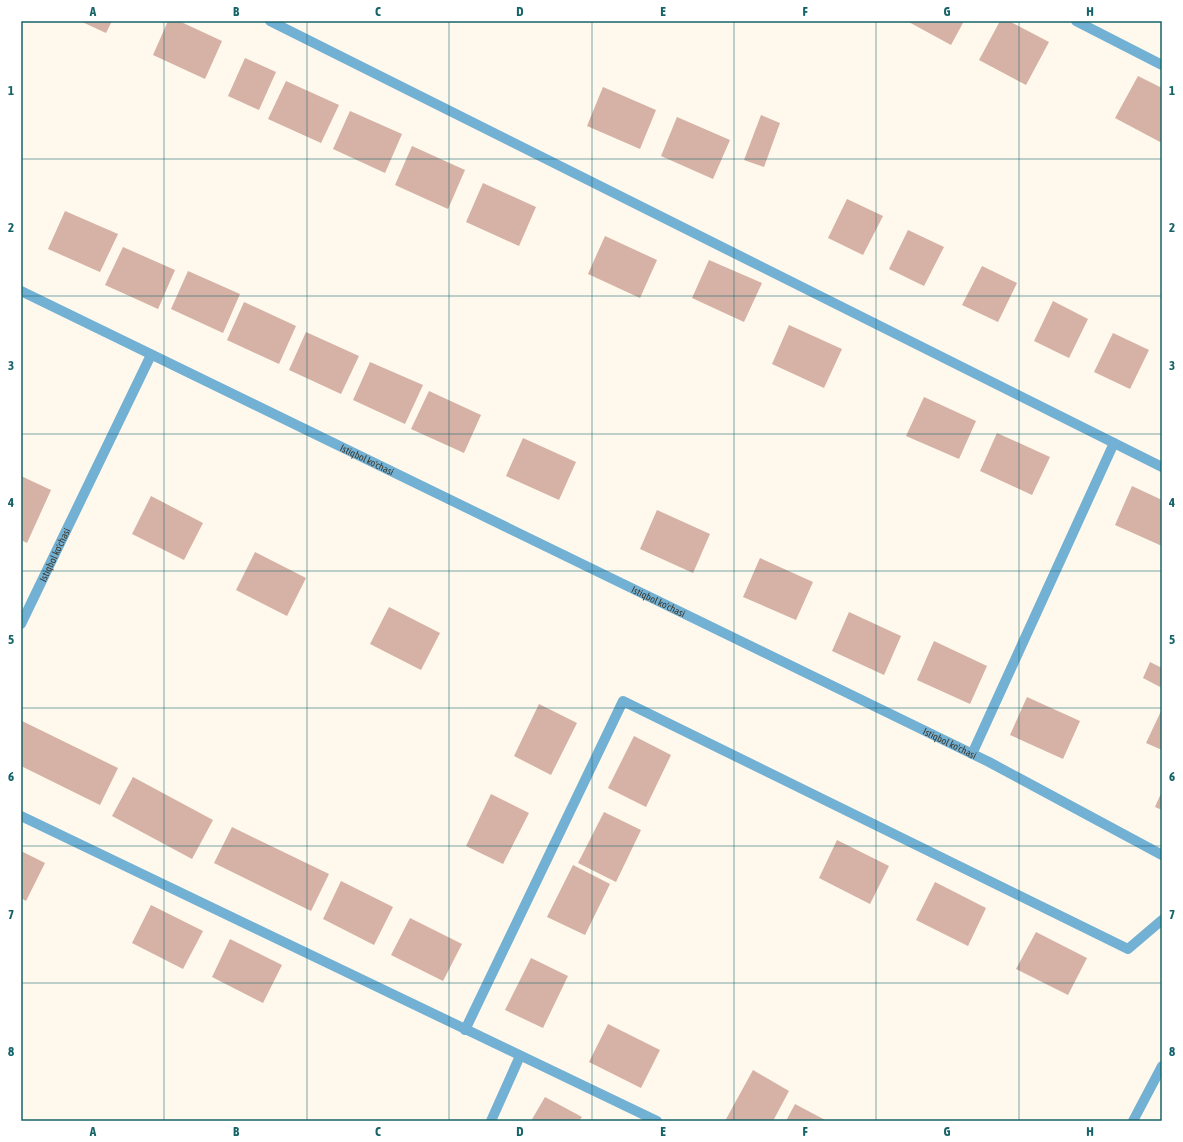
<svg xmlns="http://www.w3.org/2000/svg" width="1183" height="1142" viewBox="0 0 1183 1142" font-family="'Asap Condensed',sans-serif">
<rect width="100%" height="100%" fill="#fef9ec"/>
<g fill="#d6b1a5">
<path d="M80 21H112L106 33Z"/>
<path d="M168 21H179L222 41 205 79 153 55Z"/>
<path d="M907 21H964L951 45Z"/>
<path d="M1000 21H1009L1049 42 1026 85 979 60Z"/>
<path d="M245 58 276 72 259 110 228 96Z"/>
<path d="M1138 76 1162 88V143L1115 118Z"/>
<path d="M286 81 339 105 321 143 268 119Z"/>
<path d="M603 87 656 110 640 149 587 126Z"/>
<path d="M350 111 402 134 385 173 333 149Z"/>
<path d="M761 115 780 123 764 167 744 160Z"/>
<path d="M677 117 730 140 713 179 661 156Z"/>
<path d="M412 146 465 170 448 209 395 185Z"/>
<path d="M483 183 536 207 519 246 466 222Z"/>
<path d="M847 199 883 216 863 255 828 238Z"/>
<path d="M65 211 118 234 100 272 48 249Z"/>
<path d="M908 230 944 247 924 286 889 269Z"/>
<path d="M605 236 657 260 640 298 588 274Z"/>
<path d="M123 247 175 270 158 309 105 285Z"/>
<path d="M709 260 762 283 744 322 692 298Z"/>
<path d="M982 266 1017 283 998 322 962 305Z"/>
<path d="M188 271 240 294 223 333 171 309Z"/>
<path d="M1053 301 1088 319 1069 358 1034 341Z"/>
<path d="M244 302 296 326 279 364 227 340Z"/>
<path d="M789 325 842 349 824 388 772 364Z"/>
<path d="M306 332 359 356 341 394 289 370Z"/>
<path d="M1113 333 1149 350 1130 389 1094 372Z"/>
<path d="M370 362 423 385 405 424 353 400Z"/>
<path d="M429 391 481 415 464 453 411 429Z"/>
<path d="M924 397 976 421 959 459 906 436Z"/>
<path d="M997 433 1050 457 1032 495 980 471Z"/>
<path d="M523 438 576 462 559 500 506 476Z"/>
<path d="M21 476 51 490 27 543 21 540Z"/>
<path d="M1132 486 1162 500V546L1115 525Z"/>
<path d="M151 496 203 523 184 560 132 534Z"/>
<path d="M657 510 710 534 693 573 640 549Z"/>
<path d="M255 552 306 578 287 616 236 590Z"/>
<path d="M760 558 813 582 796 620 743 597Z"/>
<path d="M389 607 440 633 421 670 370 644Z"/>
<path d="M849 612 901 636 884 675 832 651Z"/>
<path d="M934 641 987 666 970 704 917 680Z"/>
<path d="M1150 662 1162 668V688L1143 678Z"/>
<path d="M1027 697 1080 721 1063 759 1010 735Z"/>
<path d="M539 704 577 723 551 775 514 756Z"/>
<path d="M1162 709V750L1146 743Z"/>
<path d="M22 721 118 768 100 805 21 766Z"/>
<path d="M634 736 671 755 646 807 608 788Z"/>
<path d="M133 777 213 820 192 859 112 816Z"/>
<path d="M1162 791V810L1155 807Z"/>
<path d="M491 794 529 813 503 864 466 846Z"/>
<path d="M604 812 641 830 616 882 578 863Z"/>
<path d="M232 827 329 874 311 911 214 863Z"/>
<path d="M837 840 889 866 870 904 819 878Z"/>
<path d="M21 851 45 863 26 901 21 898Z"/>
<path d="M573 865 610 884 585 935 547 917Z"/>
<path d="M341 881 393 907 374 945 323 919Z"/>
<path d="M935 882 986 908 968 946 916 920Z"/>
<path d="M151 905 203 931 183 969 132 943Z"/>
<path d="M410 918 462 944 443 981 391 955Z"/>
<path d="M1036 932 1087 958 1068 995 1016 969Z"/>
<path d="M230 939 282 965 263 1003 212 977Z"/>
<path d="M531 958 568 976 543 1028 505 1010Z"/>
<path d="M608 1024 660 1050 641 1088 589 1062Z"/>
<path d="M753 1070 789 1091 773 1121H725Z"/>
<path d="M545 1097 582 1117 579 1121H531Z"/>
<path d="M795 1104 827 1121H786Z"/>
</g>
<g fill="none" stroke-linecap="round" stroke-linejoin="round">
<g stroke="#72b0d4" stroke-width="10">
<path d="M270 21 1162 467"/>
<path d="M1076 21 1162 65"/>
<path id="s1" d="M21 291 989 762 1162 855"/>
<path id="s2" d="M21 624 151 355"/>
<path d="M972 754 1114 443"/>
<path d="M21 816 657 1121"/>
<path d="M465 1030 623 701 1128 949 1162 920"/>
<path d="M491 1121 520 1056"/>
<path d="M1133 1121 1162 1066"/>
</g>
</g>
<path fill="none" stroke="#146469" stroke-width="1" stroke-opacity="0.55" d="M164 21V1121M307 21V1121M449 21V1121M592 21V1121M734 21V1121M876 21V1121M1019 21V1121M21 159H1162M21 296H1162M21 434H1162M21 571H1162M21 708H1162M21 846H1162M21 983H1162"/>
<g text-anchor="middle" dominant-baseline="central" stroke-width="3" stroke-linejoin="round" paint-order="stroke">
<g font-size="10" fill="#3d382a" stroke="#fff">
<text stroke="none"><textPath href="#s1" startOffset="385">Istiqbol ko'chasi</textPath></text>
<text stroke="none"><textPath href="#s2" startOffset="77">Istiqbol ko'chasi</textPath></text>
<text stroke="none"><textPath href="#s1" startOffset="709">Istiqbol ko'chasi</textPath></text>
<text stroke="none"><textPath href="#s1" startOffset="1033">Istiqbol ko'chasi</textPath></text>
</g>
</g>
<rect width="1183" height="1142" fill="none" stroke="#ffffff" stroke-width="44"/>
<rect x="22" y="22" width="1139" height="1098" fill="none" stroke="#146469" stroke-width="1.5"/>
<g font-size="13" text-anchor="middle" font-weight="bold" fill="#146469">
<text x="93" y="16">A</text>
<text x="236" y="16">B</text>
<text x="378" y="16">C</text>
<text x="520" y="16">D</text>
<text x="663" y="16">E</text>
<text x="805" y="16">F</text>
<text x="947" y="16">G</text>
<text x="1090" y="16">H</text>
<text x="11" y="95">1</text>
<text x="1172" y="95">1</text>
<text x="11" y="232">2</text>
<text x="1172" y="232">2</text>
<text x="11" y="370">3</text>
<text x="1172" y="370">3</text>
<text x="11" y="507">4</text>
<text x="1172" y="507">4</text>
<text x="11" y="644">5</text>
<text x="1172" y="644">5</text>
<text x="11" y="781">6</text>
<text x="1172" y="781">6</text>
<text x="11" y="919">7</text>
<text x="1172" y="919">7</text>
<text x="11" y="1056">8</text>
<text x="1172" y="1056">8</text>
<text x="93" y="1136">A</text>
<text x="236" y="1136">B</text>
<text x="378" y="1136">C</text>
<text x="520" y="1136">D</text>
<text x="663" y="1136">E</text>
<text x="805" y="1136">F</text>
<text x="947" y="1136">G</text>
<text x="1090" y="1136">H</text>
</g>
</svg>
